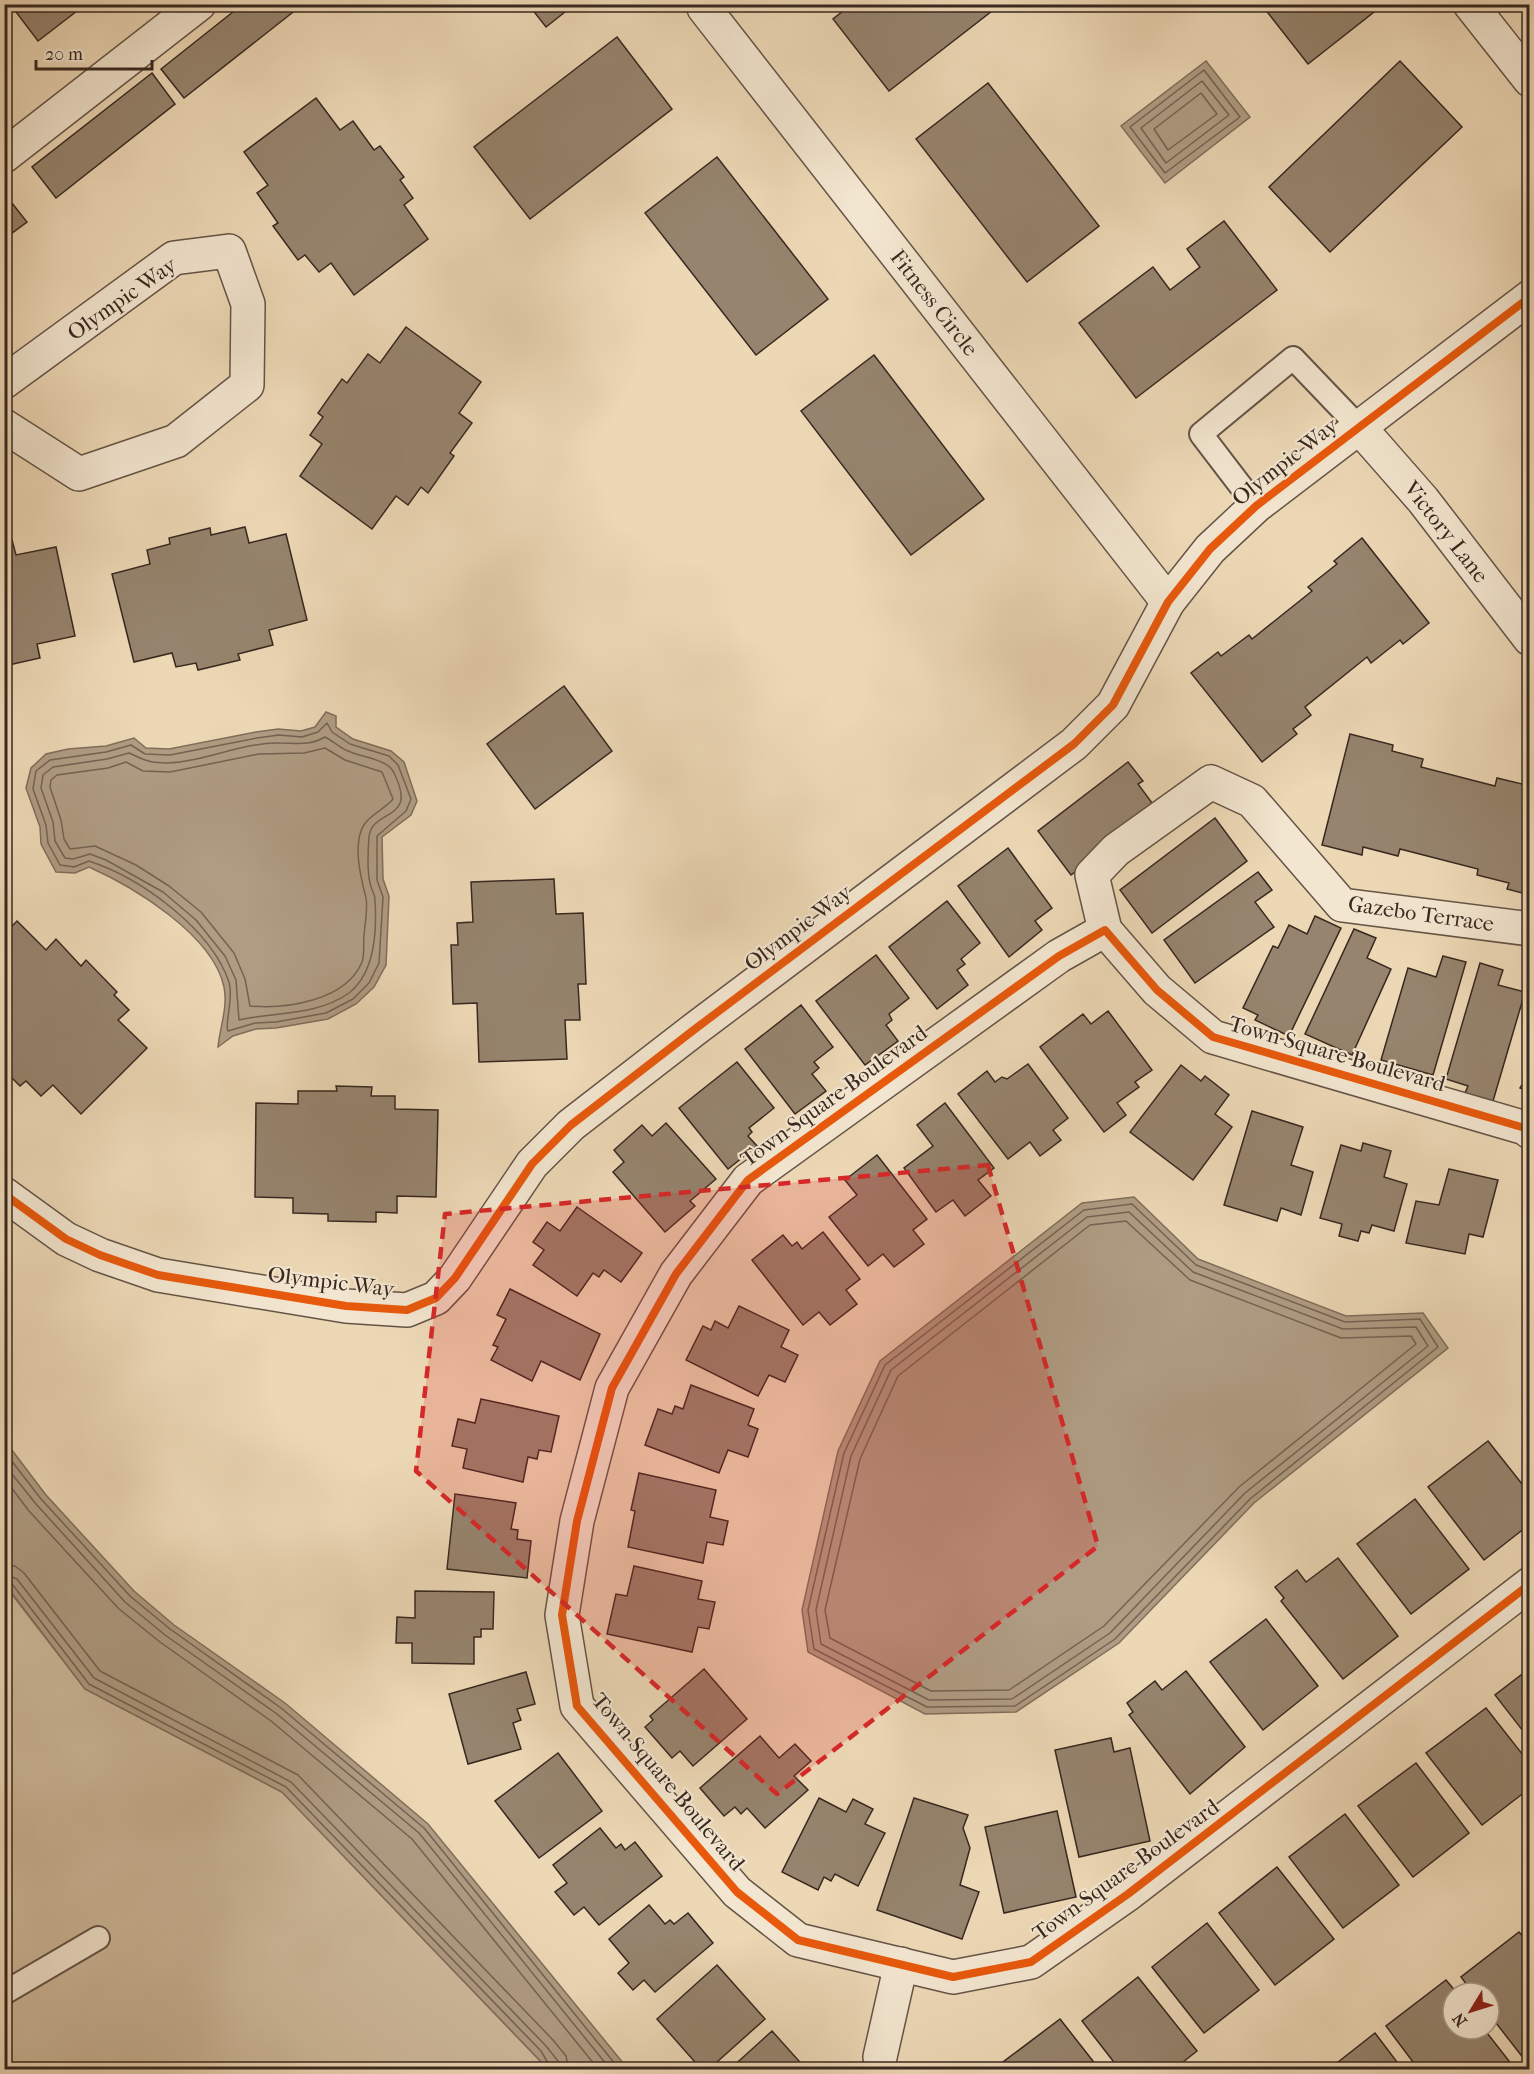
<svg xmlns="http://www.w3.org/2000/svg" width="1534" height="2074" viewBox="0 0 1534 2074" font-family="'IM FELL French Canon',serif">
<rect width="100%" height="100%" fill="#edd8b6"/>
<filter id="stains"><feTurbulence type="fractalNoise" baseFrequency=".00333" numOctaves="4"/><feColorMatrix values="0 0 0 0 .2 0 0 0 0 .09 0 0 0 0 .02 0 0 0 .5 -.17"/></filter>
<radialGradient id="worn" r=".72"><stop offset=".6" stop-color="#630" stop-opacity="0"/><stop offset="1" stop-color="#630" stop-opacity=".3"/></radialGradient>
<path fill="#ceba9c" stroke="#83715e" stroke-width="1.5" d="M4 1584 85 1689 282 1792 548 2069H5Z"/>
<g fill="#af9c83" stroke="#7f6e5b" stroke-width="1.5">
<path d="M1206 61 1250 117 1165 183 1121 126Z"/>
<path d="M326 712 336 716V727L353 739 391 751 404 762 417 801 411 815 382 837 383 879 389 896 386 965 374 987 356 1004 328 1019 276 1028 256 1029 233 1036 218 1047C220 1027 228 1007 224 987 213 935 134 887 89 867L75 873 56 872 41 844 40 827 26 788 31 768 46 754 68 749 106 746 134 738 146 748 169 749 256 732 278 729 301 731 315 727Z"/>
<path d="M1134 1197 1198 1259 1346 1316 1423 1313 1448 1348 1254 1503 1119 1643 1016 1712 925 1714 808 1652 802 1610 838 1451 880 1361 1082 1203Z"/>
<path d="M5 1441 46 1495 134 1591 174 1625 285 1703 428 1824 628 2069H548L282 1792 85 1689 5 1584Z"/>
</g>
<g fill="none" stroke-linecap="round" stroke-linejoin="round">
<g stroke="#746252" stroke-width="1.5">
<path d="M1204 70 1240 117 1165 173 1130 127Z"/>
<path d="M1202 81 1229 115 1166 163 1141 128Z"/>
<path d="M1201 93 1217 114 1168 150 1154 129Z"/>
<path d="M327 723 332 732 350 744 389 756 398 765 411 799 406 811 377 836V880L383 897 379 963 369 983 353 999 326 1013 276 1022 255 1023 228 1031C224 1025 234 999 229 982 211 929 141 878 89 861L74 867 60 865 48 843 46 825 33 789 36 771 50 760 106 752 131 745 145 754 170 755 257 738 279 735 302 737 318 732Z"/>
<path d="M325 737C333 741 340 748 348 751 360 757 386 759 393 771 420 823 372 807 369 837 368 850 367 870 370 883 371 889 375 894 375 900 377 931 375 973 349 993 317 1016 274 1012 239 1020L236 980 225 956 196 920 163 892 106 860 90 854 73 859 65 858 55 841 53 822 41 788 43 775 53 767 107 759 129 753C145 760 148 763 167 763 205 762 242 742 280 743 297 743 310 746 325 737Z"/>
<path d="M325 748 345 760 382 772 393 799C384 810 366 816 361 831 354 851 361 878 366 898 368 909 365 923 364 935 363 943 365 954 362 962 346 1001 286 1009 250 1006L245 979 234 953 201 912 169 886 136 865 95 846 70 849 64 839 61 820 50 787 51 780 57 775 108 768 126 762 143 771 170 772 259 754 304 753Z"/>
<path d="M1132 1204 1196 1265 1345 1322 1420 1319 1438 1347 1250 1499 1115 1639 1015 1706 927 1707 814 1649 808 1610 844 1453 885 1365 1084 1210Z"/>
<path d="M1129 1212 1193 1272 1343 1329 1416 1327 1428 1346 1245 1493 1110 1633 1012 1699 929 1700 821 1644 816 1610 851 1456 891 1370 1087 1217Z"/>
<path d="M1126 1221 1190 1280 1341 1338 1411 1336 1416 1344 1239 1487 1104 1626 1009 1690 931 1691 830 1638 825 1610 860 1459 898 1376 1090 1225Z"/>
<path d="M4 1451 41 1499 130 1596 170 1629 281 1708 424 1828 620 2070"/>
<path d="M4 1464 36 1504 125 1602 165 1635 277 1714 419 1833 611 2070"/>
<path d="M4 1478 29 1511 119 1609 160 1642 271 1721 412 1839 599 2070"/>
<path d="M4 1565 15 1566 24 1573 100 1671 298 1775 553 2040 566 2056 569 2070"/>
<path d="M4 1574 17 1579 94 1678 291 1782 546 2046 558 2061 560 2070"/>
<path d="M4 1581 12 1584 89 1684 286 1787 541 2051 552 2070"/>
</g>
</g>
<g fill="#96846e" stroke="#382820" stroke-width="1.5">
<path d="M10 4H86L38 41Z"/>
<path d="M243 4 302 5 184 98 161 69Z"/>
<path d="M528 4H575L546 27Z"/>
<path d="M852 4H1001L889 91 833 19Z"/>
<path d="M1261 4H1376L1379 8 1308 64Z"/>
<path d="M617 37 672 109 530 219 474 147Z"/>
<path d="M1400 61 1462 127 1330 252 1269 187Z"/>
<path d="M152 73 175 104 56 198 32 167Z"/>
<path d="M988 83 1099 226 1027 282 916 139Z"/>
<path d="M316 98 340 130 353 121 374 150 380 146 404 177 400 180 413 198 404 205 428 239 354 295 331 263 319 272 305 255 298 260 273 226 278 223 257 193 268 185 244 152Z"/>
<path d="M717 157 828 299 756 355 645 213Z"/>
<path d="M4 193 27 222 4 239Z"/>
<path d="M1224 221 1277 290 1136 398 1079 323 1153 267 1170 290 1200 267 1187 249Z"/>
<path d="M406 327 481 382 459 413 472 423 450 453 454 456 428 493 421 487 408 505 396 496 372 529 300 476 322 444 310 435 323 417 318 413 342 379 347 383 368 354 380 363Z"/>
<path d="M874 355 984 499 911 555 801 411Z"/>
<path d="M245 527 249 543 286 534 307 620 269 630 273 645 238 654 240 660 198 670 196 663 176 667 172 653 134 662 112 574 150 564 147 550 170 544 169 538 210 528 211 535Z"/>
<path d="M1362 538 1429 623 1403 644 1400 640 1371 663 1367 657 1305 707 1311 715 1293 729 1297 734 1262 762 1191 673 1218 652 1221 656 1249 635 1252 639 1312 591 1308 587 1337 564 1334 561Z"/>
<path d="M12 540 16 555 56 547 75 636 37 644 40 658 4 666V542Z"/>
<path d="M564 686 612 751 535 809 487 744Z"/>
<path d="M1350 734 1393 745 1392 751 1423 759 1421 767 1495 786 1497 778 1530 786V895L1507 889 1509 883 1477 875 1478 869 1400 849 1398 856 1363 847 1362 855 1322 845Z"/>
<path d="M1128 762 1143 781 1138 784 1155 807 1145 819 1071 875 1038 831Z"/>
<path d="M1215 818 1247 861 1152 933 1120 890Z"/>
<path d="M1008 848 1052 908 1035 921 1042 930 1009 957 958 886Z"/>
<path d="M1258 872 1272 890 1255 902 1274 927 1195 983 1164 940Z"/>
<path d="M554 879 556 914 583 913 586 984H578L580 1020H565L567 1059 479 1062 477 1003 453 1004 451 945H458L457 923 473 922 471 882Z"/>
<path d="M947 901 980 943 961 959 965 964 957 970 968 985 937 1009 889 947Z"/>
<path d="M1315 916 1341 928 1289 1036 1255 1020 1258 1015 1243 1008 1273 946 1278 948 1289 925 1307 934Z"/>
<path d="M17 921 46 950 56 939 81 966 86 960 117 992 114 995 129 1010 118 1020 147 1048 81 1114 53 1085 41 1096 26 1081 20 1086 4 1070V934Z"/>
<path d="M1354 929 1376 938 1367 958 1391 969 1352 1055 1305 1034Z"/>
<path d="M876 955 909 998 889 1014 892 1020 886 1025 898 1041 865 1065 816 1001Z"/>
<path d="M1443 956 1466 962 1433 1075 1381 1060 1408 968 1436 977Z"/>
<path d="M1480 963 1503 970 1498 985 1525 992 1493 1101 1465 1093 1468 1086 1446 1079Z"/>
<path d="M801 1005 833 1047 814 1062 819 1068 812 1074 826 1091 795 1114 745 1049Z"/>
<path d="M1108 1011 1152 1070 1135 1082 1139 1087 1117 1103 1126 1115 1104 1132 1040 1047 1083 1014 1091 1024Z"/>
<path d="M737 1062 774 1108 749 1128 752 1132 748 1136 757 1146 728 1169 679 1108Z"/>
<path d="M1028 1064 1068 1118 1053 1130 1061 1140 1040 1156 1030 1142 1008 1159 958 1094 987 1071 995 1082 1002 1077 1007 1079Z"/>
<path d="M1181 1065 1201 1081 1205 1076 1229 1095 1215 1114 1232 1127 1193 1180 1130 1132Z"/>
<path d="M1530 1072V1093L1520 1088Z"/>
<path d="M336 1086 372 1087 371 1096H395V1109L438 1110 436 1197 397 1196V1213L376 1212V1222L328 1221V1214L293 1213V1198L255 1197 256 1103 298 1104V1091H337Z"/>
<path d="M945 1103 994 1168 978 1180 991 1196 965 1216 953 1200 936 1212 904 1168 933 1146 917 1125Z"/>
<path d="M1252 1111 1303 1127 1291 1165 1313 1172 1301 1215 1281 1208 1277 1221 1224 1205Z"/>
<path d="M666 1123 716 1179 690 1201 695 1206 665 1232 613 1172 624 1162 614 1150 642 1125 652 1136Z"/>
<path d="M1363 1143 1391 1151 1384 1177 1407 1184 1394 1231 1372 1225 1369 1233 1361 1231 1358 1241 1339 1236 1342 1224 1320 1218 1341 1145 1361 1151Z"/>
<path d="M877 1155 927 1219 913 1230 924 1244 894 1267 883 1254 868 1266 829 1217 857 1195 845 1180Z"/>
<path d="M1449 1169 1498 1180 1483 1237 1469 1234 1465 1254 1406 1243 1416 1201 1439 1205Z"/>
<path d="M577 1207 642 1253 621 1282 604 1270 599 1277 593 1273 577 1296 533 1265 544 1250 533 1242 547 1222 560 1231Z"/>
<path d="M823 1232 860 1279 846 1290 857 1304 830 1325 819 1312 803 1325 752 1260 783 1235 792 1246 797 1242 802 1249Z"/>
<path d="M510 1289 600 1334 580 1380 541 1361 532 1381 491 1360 498 1347 493 1345 506 1319 497 1315Z"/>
<path d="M739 1306 789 1330 781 1347 798 1355 785 1382 769 1375 758 1396 686 1360 703 1326 711 1330 715 1321 728 1328Z"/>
<path d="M691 1385 754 1409 748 1425 758 1429 748 1457 728 1450 719 1473 645 1445 658 1409 672 1414 675 1406 683 1409Z"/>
<path d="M481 1399 559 1416 551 1452 539 1450 537 1459 528 1457 523 1482 463 1468 467 1449 452 1446 458 1419 475 1423Z"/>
<path d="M1488 1441 1530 1494V1524L1484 1560 1428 1487Z"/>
<path d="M639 1473 716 1490 710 1517 728 1521 723 1545 707 1542 703 1563 628 1547 635 1511 631 1510Z"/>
<path d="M455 1494 516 1503 511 1529 518 1530 517 1539 531 1541 527 1578 447 1569Z"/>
<path d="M1415 1499 1469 1569 1411 1614 1357 1544Z"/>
<path d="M1338 1558 1398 1636 1343 1679 1281 1601 1284 1598 1275 1587 1297 1570 1306 1582Z"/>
<path d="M634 1566 702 1581 698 1599 715 1602 709 1629 698 1627 692 1652 607 1634 616 1594 627 1596Z"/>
<path d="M415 1591 494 1592 493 1629H481V1637H474V1664L412 1663V1643H396L397 1617 415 1618Z"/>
<path d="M1266 1619 1318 1686 1263 1730 1210 1662Z"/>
<path d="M1530 1668V1740L1495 1695Z"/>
<path d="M704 1669 747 1719 693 1766 680 1751 672 1758 645 1727 653 1720 650 1716Z"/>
<path d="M1186 1671 1245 1747 1190 1794 1129 1715 1133 1712 1127 1703 1155 1681 1162 1690Z"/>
<path d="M526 1672 535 1704 517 1709 521 1720 513 1723 521 1749 468 1764 449 1694Z"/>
<path d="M1486 1708 1530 1764V1788L1482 1825 1426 1753Z"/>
<path d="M760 1736 779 1758 795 1744 811 1761 794 1776 808 1790 765 1828 747 1808 741 1814 735 1807 724 1816 700 1788Z"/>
<path d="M1111 1738 1114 1752 1130 1748 1150 1841 1079 1857 1055 1750Z"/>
<path d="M558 1753 602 1811 539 1858 495 1801Z"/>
<path d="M1416 1763 1469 1833 1413 1877 1358 1806Z"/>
<path d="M819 1798 846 1812 853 1799 873 1809 865 1824 885 1833 858 1886 835 1874 831 1881 824 1877 818 1890 782 1872Z"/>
<path d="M914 1798 968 1815 963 1828 970 1848 960 1885 979 1892 962 1939 877 1910Z"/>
<path d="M1057 1811 1076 1897 1004 1913 985 1827Z"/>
<path d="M1345 1814 1399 1885 1343 1928 1289 1857Z"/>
<path d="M600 1828 616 1848 621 1844 625 1850 635 1842 662 1876 599 1925 584 1907 574 1915 555 1892 567 1883 553 1865Z"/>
<path d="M1277 1867 1334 1939 1275 1985 1219 1913Z"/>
<path d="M649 1905 665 1924 670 1920 674 1924 688 1913 713 1943 655 1992 644 1980 633 1990 618 1973 629 1963 609 1939Z"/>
<path d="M1207 1923 1259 1990 1204 2033 1152 1967Z"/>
<path d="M1519 1932 1530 1944 1528 2064 1489 2014V1993H1473L1461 1977Z"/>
<path d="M717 1965 765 2019 708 2070H702L657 2019Z"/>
<path d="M1138 1977 1197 2051 1173 2070H1120L1082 2021Z"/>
<path d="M1446 1980 1457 1993H1453V2029H1484L1516 2070H1419L1386 2026Z"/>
<path d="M1060 2019 1100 2070H1009L1003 2062Z"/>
<path d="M772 2031 807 2070H729Z"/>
<path d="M1375 2033 1403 2070H1328Z"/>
</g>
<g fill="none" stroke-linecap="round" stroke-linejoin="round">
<g stroke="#655446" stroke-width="26">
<g id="lane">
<path d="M1256 506 1201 434 1293 358 1359 427"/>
<path d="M4 1993 98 1938"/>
</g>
</g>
<g stroke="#655446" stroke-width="36">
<g id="street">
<path d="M709 4 704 8 1168 602"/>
<path d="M1470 4 1530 80"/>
<path d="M4 156 199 4"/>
<path d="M4 382 174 258 229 251 248 304 247 385 176 441 79 474 4 426"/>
<path d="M1359 427 1423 500 1530 639"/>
<path d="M1105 930 1092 875 1116 850 1211 782 1252 801 1342 905 1530 929"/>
<path d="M1530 1132 1525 1128 1213 1037 1157 990 1105 930 1059 956 748 1180 676 1274 612 1388 577 1521 562 1615 577 1706 737 1892 798 1940 953 1977 1031 1962 1128 1894 1530 1584"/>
<path d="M4 1194 66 1239 100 1255 158 1275 346 1306 407 1310 436 1298 455 1278 532 1164 571 1125 695 1029 1074 744 1113 705 1168 602 1210 549 1256 506 1530 297"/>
<path d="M880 2057 901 1964"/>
</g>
</g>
<use href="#lane" stroke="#f3e6d0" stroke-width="22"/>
<use href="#street" stroke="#f3e6d0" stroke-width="33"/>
<g stroke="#f3e6d0" stroke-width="11">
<g id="cycleway">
<path d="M1530 1132 1525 1128 1213 1037 1157 990 1105 930 1059 956 748 1180 676 1274 612 1388 577 1521 562 1615 577 1706 737 1892 798 1940 953 1977 1031 1962 1128 1894 1530 1584"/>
<path d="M4 1194 66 1239 100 1255 158 1275 346 1306 407 1310 436 1298 455 1278 532 1164 571 1125 695 1029 1074 744 1113 705 1168 602 1210 549 1256 506 1530 297"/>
</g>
</g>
<use href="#cycleway" stroke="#e8590c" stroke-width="8"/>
</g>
<path fill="#d62828" fill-opacity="0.2" stroke="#d62828" stroke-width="4.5" stroke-dasharray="12 8" stroke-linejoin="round" d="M988 1165 1098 1546 777 1794 416 1471 445 1214Z"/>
<g text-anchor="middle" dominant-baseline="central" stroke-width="4.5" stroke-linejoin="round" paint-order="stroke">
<g font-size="22" fill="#382820" stroke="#f3e6d0">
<text transform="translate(122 299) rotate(-35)">Olympic Way</text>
<text transform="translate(934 303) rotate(52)">Fitness Circle</text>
<text transform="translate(1285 462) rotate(-38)">Olympic Way</text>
<text transform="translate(1446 532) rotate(52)">Victory Lane</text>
<text transform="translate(1421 914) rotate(8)">Gazebo Terrace</text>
<text transform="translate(798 928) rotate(-37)">Olympic Way</text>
<text transform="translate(1337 1054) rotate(16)">Town Square Boulevard</text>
<text transform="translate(834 1096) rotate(-36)">Town Square Boulevard</text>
<text transform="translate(331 1282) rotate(7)">Olympic Way</text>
<text transform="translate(668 1782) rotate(50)">Town Square Boulevard</text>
<text transform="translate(1126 1870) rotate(-36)">Town Square Boulevard</text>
</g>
</g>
<rect width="1534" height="2074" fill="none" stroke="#edd8b6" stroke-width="24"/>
<rect x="6" y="6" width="1522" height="2062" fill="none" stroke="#382820" stroke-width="3"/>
<rect x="12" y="12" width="1510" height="2050" fill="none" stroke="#382820" stroke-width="1.5"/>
<g transform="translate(1471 2011) rotate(232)"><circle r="28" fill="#f3e6d0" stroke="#a89a8a" stroke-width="1.5"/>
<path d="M0-4.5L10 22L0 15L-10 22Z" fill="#8f2418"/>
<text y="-9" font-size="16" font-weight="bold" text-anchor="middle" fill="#382820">N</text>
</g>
<path d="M36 60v9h116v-9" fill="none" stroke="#382820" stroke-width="3"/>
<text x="45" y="60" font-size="18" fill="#382820" stroke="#f3e6d0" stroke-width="4.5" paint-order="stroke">20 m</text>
<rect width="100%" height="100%" filter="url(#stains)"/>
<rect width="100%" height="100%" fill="url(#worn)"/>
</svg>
